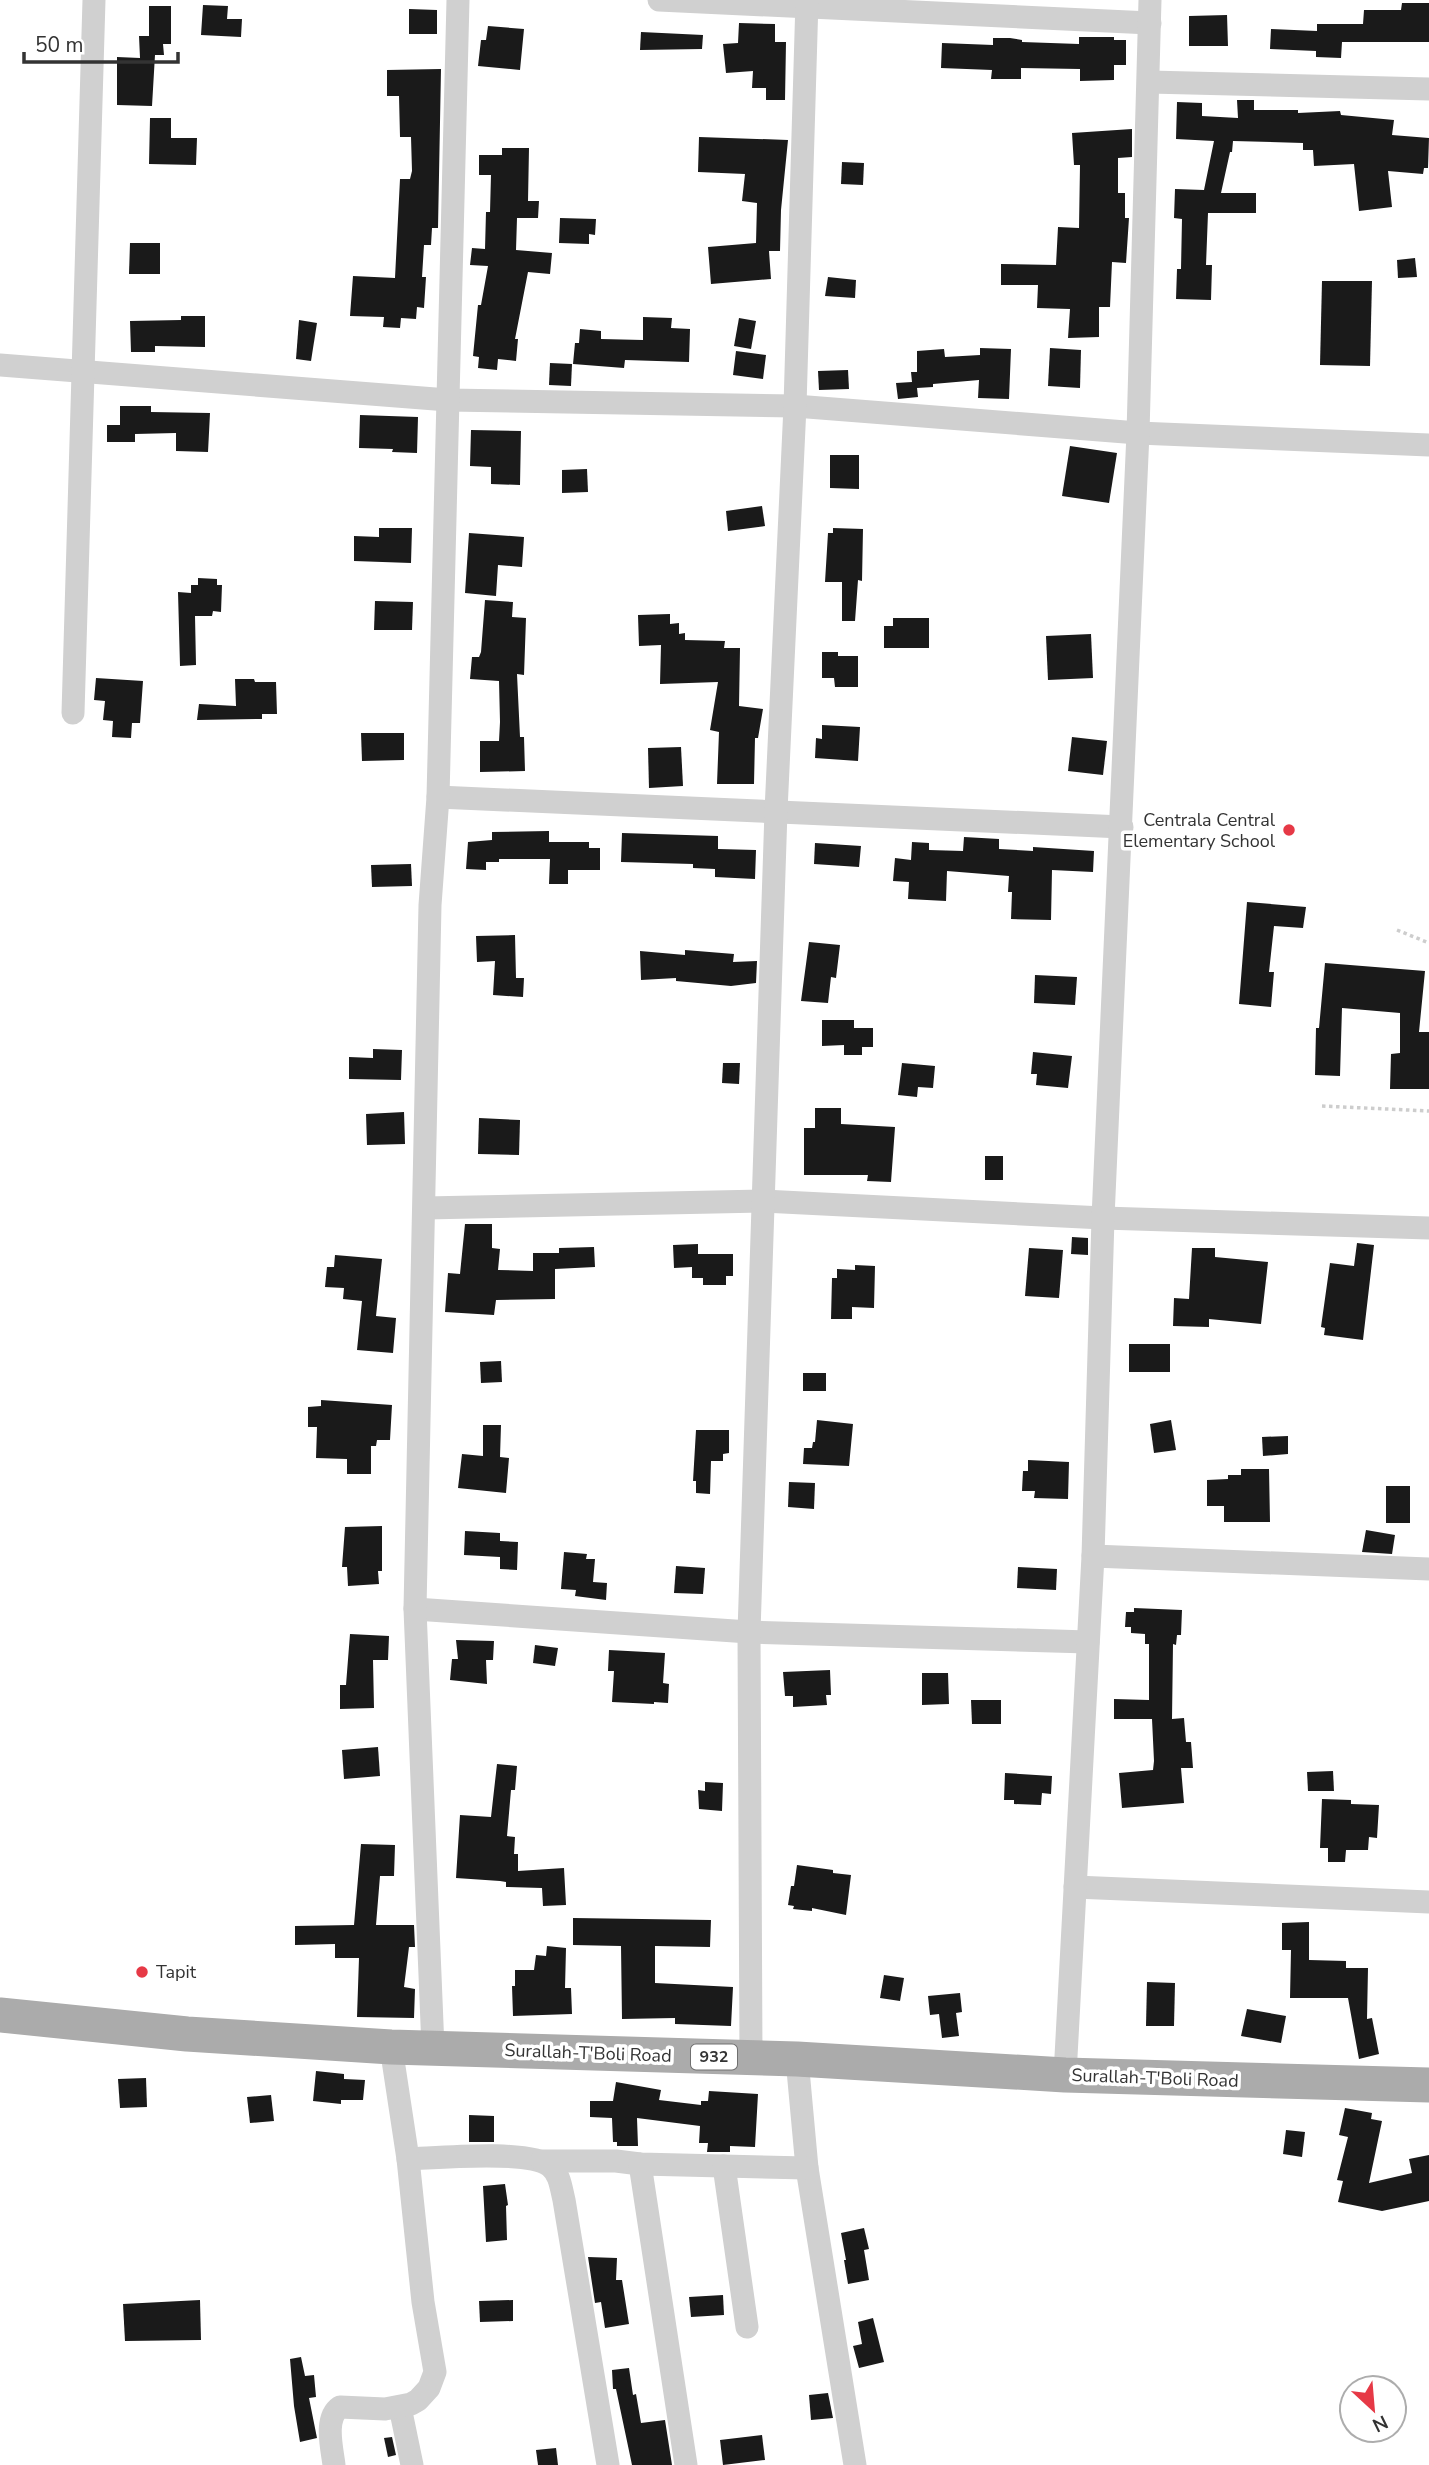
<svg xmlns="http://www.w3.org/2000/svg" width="1429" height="2465" viewBox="0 0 1429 2465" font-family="'Nunito Sans',sans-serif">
<rect width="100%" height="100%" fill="#fff"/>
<g fill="#1a1a1a">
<path d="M1402 3H1429V42H1342L1341 58 1316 57V51L1270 49 1271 29 1317 31V24H1363L1364 10H1401Z"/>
<path d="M203 5 228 6 227 19H242L241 37 201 35Z"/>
<path d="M149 6H171V44H163L164 55H155L152 106 117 105V57L140 58 139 36H149Z"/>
<path d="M409 9 437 10V34H409Z"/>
<path d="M1227 15 1228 46H1189V16Z"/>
<path d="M739 23 775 24V42H786L785 100H766V88H752L753 71 726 73 723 44 738 43Z"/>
<path d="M488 26 524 29 520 70 478 66 481 40H486Z"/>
<path d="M641 32 703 35 702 49 640 50Z"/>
<path d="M1079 37H1114V40H1126V65H1114V80L1080 81V69L1021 68V79H991L992 70 941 68 942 43 993 45V38H1010L1022 40V42L1079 44Z"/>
<path d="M441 69 438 228H432L431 245H424L422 277H426L424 308 417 307 416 319 401 318 400 328 383 327 384 317 350 316 353 276 395 278 400 179H410L412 171 411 137H400L399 96H387V70Z"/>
<path d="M1237 100H1254V110H1298V113L1340 111 1341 115 1394 120 1392 135 1429 138 1428 168H1424L1423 174 1388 171 1392 207 1359 211 1354 164 1314 166 1313 150H1303V143L1233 141 1232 152H1230L1221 193H1256V213H1208L1206 265H1212L1211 300 1176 299 1177 269H1181L1182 219 1174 218 1175 189 1204 190 1214 141 1176 139 1177 102 1202 103V116L1238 118Z"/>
<path d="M150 118H171V138H197L196 165 149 164Z"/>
<path d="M1132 129V157L1118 158V193H1125V218H1129L1126 263 1112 262 1110 307H1099V337L1068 338 1070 309 1037 308 1038 285H1001V264L1056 265 1058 227 1079 228 1080 165H1074L1072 133Z"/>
<path d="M699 137 788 140 781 210 780 251H769L771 279 711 284 708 247 756 243 757 203 742 201 745 174 698 172Z"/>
<path d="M502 148H529L528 201H539L538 218H517L516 250 552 253 550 274 528 272 515 339H518L516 361 498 359 497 370 478 368 479 357 473 356 478 305H481L488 266 470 265 472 248 485 249 486 212H490L491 175H479V155H502Z"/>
<path d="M842 162 864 163 863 185 841 184Z"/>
<path d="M560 218 596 219 595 235 589 234V244L559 243Z"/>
<path d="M130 243H160V274H129Z"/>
<path d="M1415 258 1417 277 1398 278 1397 260Z"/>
<path d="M828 277 856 280 855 298 825 296Z"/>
<path d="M1322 281H1372L1370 366 1320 365Z"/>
<path d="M181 316H205V347L155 346V352H131L130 321 181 320Z"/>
<path d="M643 317 672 318 671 328 690 329 689 362 625 360 624 368 573 364 575 343H579L580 329 601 331V339L643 340Z"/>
<path d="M739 318 756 321 751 349 734 346Z"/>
<path d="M299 320 317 323 311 361 296 359Z"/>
<path d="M980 348 1011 349 1009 399 978 398 979 380 933 384V387L917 388 918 397 898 399 896 383 912 382 911 372H917V351L944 349 945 357 980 355Z"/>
<path d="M1050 348 1081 350 1080 388 1048 386Z"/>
<path d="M736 351 766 355 763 379 733 375Z"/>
<path d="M550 363 572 364 571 386 549 385Z"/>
<path d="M848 370 849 389 819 390 818 371Z"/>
<path d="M120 406H151V412L210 413 208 452 176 451V433L135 434V442H107V425H120Z"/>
<path d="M360 415 418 417 417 453 392 452 393 449 359 448Z"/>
<path d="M471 430 521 431 520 485 491 484V467L470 466Z"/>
<path d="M1070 446 1117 453 1109 503 1062 496Z"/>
<path d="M830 455H859V489L830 488Z"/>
<path d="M587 469 588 492 562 493V470Z"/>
<path d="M762 506 765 526 728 531 726 511Z"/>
<path d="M379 528H412L411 563 354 561V536L379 537Z"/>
<path d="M833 528 863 529 862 581 858 580 855 621H842V582H825L828 533H833Z"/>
<path d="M469 533 524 537 522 567 498 565 496 596 465 593Z"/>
<path d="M198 578 217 579V585H222L221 612 213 611 212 616H195L196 665 180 666 178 592 191 593V585H198Z"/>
<path d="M485 600 513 602 512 617 526 618 524 675 517 674 520 737H524L525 771 480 772V741H499L500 722 499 681 470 679 472 657H479L481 652Z"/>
<path d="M375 601 413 602 412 630H374Z"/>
<path d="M670 614V624L679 623V634L685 633V640L725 641 724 648H740L739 706 763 709 758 738H755L754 784H717L719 732 710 730 718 682 660 684 661 645 639 646 638 615Z"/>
<path d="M893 618H929V648H884V626H893Z"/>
<path d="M1091 634 1093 678 1048 680 1046 636Z"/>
<path d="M822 652H838V656H858V687H835L834 678H822Z"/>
<path d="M96 678 143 681 140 723H132L131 738 112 737 113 721 103 720 105 701 94 700Z"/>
<path d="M235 679H254L255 682H276L277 714H262V719L197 720 199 704 236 706Z"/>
<path d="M822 725 860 727 858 761 815 758 816 738 822 739Z"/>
<path d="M361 733H404V760L362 761Z"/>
<path d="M1072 737 1107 741 1103 775 1068 771Z"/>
<path d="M681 747 683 786 649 788 648 748Z"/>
<path d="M549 831V842H589V848H600V870H568V884H549L550 859H499V862H486V870L466 869 468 842 492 840V832Z"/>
<path d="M622 833 718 836V849L756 850 755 879 715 877V869L693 868V864L621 862Z"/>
<path d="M964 837 999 839V849L1033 851V847L1094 851 1093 872 1052 870 1051 920 1011 919 1012 892H1008L1009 876 947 871 946 901 908 899 909 882 893 881 895 858 911 860 912 842 929 843V850L963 851Z"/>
<path d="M815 843 861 846 859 867 814 864Z"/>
<path d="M411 864 412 886 372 887 371 865Z"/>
<path d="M1247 902 1306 907 1303 928 1274 926 1269 972H1274L1271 1007 1239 1004Z"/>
<path d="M515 935 516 978H524L523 997 493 995 495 961 477 962 476 936Z"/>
<path d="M809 942 840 945 836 978 831 977 828 1003 801 1001Z"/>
<path d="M685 950 734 954 733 962 757 961 756 983 731 986 676 981V978L641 980 640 951 685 955Z"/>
<path d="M1325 963 1425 971 1419 1032H1429V1089H1390L1391 1054 1400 1053V1013L1342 1008 1340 1076 1315 1075 1316 1028H1319Z"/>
<path d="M1035 975 1077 977 1075 1005 1034 1003Z"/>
<path d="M822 1020H854V1028H873V1047H862V1055H844V1045L822 1046Z"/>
<path d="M373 1049 402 1050 401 1080 349 1079V1057L373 1058Z"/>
<path d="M1033 1052 1072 1056 1068 1088 1036 1085 1037 1074H1031Z"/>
<path d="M723 1063H740L739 1084 722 1083Z"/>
<path d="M902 1063 935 1066 933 1088 918 1087 917 1097 898 1095Z"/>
<path d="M815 1108H841V1124L895 1127 891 1182 867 1181 868 1175H804V1128H815Z"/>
<path d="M404 1112 405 1144 367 1145 366 1114Z"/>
<path d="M479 1118 520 1120 519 1155 478 1154Z"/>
<rect x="985" y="1156" width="18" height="24"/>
<path d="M465 1224H492V1248L500 1249 498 1270 533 1271V1253H559V1248L594 1247 595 1267 555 1269V1299L496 1300 494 1315 445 1312 448 1273 460 1274Z"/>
<path d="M1072 1237 1088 1238V1255L1071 1254Z"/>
<path d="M1357 1243 1374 1245 1363 1340 1324 1335 1325 1328 1321 1327 1330 1263 1354 1266Z"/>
<path d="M698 1244V1254H733V1276H726V1285H703V1278H692V1267L674 1268 673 1245Z"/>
<path d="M1029 1248 1063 1250 1059 1298 1025 1296Z"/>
<path d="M1192 1248H1215V1257L1268 1262 1261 1324 1209 1319V1327L1173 1326 1174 1298 1189 1299Z"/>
<path d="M335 1255 382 1259 376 1316 396 1318 393 1353 357 1350 362 1301 343 1299 344 1288 325 1287 327 1267H334Z"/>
<path d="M855 1265 875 1266 874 1308 852 1307V1319H831L832 1278H837V1269L855 1270Z"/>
<rect x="1129" y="1344" width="41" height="28"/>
<path d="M501 1361 502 1382 481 1383 480 1362Z"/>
<rect x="803" y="1373" width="23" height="18"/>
<path d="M321 1400 392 1405 390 1440H377L376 1446H371V1474H347V1459L316 1458 317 1427H308V1407L321 1406Z"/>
<path d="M817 1420 853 1424 849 1466 803 1464 804 1448H812L813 1442H815Z"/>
<path d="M1171 1420 1176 1450 1154 1453 1150 1424Z"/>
<path d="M483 1425H501L500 1457 509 1458 506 1493 458 1488 462 1454 483 1456Z"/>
<path d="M696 1430H729V1453L723 1454V1461H711L710 1494 696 1493V1481H693Z"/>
<path d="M1288 1436V1454L1263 1456 1262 1437Z"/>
<path d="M1028 1460 1069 1462 1068 1499 1034 1498 1035 1491H1022L1023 1471H1028Z"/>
<path d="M1241 1469H1269L1270 1522H1224V1506H1207V1480L1228 1479V1475H1241Z"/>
<path d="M789 1482 815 1483 814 1509 788 1507Z"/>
<rect x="1386" y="1486" width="24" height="37"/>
<path d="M382 1526V1571H378L379 1584 348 1586 347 1567H342L345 1527Z"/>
<path d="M1366 1530 1395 1535 1392 1554 1362 1552Z"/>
<path d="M465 1531 500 1533V1541L518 1542 517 1570 500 1569V1557L464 1555Z"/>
<path d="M564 1552 587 1554 586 1559H595L593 1582 607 1583 606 1600 575 1596 576 1590 561 1589Z"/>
<path d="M676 1566 705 1568 703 1594 674 1593Z"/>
<path d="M1018 1567 1057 1569 1056 1590 1017 1588Z"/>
<path d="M1134 1608 1182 1610 1181 1635H1177L1176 1645 1173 1644 1172 1719 1184 1718 1186 1742H1191L1193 1768H1181L1184 1803 1122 1808 1119 1773 1153 1770 1154 1761 1152 1719H1114V1699L1149 1700V1644H1145V1634L1131 1633V1627H1125L1126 1612H1134Z"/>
<path d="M350 1634 389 1636 388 1660H373L374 1708 340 1709V1685H346Z"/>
<path d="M456 1640 494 1641 493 1660H486L487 1684 450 1680 452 1659H458Z"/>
<path d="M535 1645 558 1648 555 1666 533 1663Z"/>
<path d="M609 1650 665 1653 663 1683 669 1684 668 1703 654 1702V1704L612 1702 614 1671H608Z"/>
<path d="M830 1670 831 1695H826L827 1705 793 1707V1696H785L783 1672Z"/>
<path d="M922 1673H948L949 1704 922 1705Z"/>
<path d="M971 1700H1001V1724H972Z"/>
<path d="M378 1747 380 1776 344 1779 342 1750Z"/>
<path d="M497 1764 517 1766 515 1790H511L507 1836 515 1837 514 1854H518V1871L564 1868 566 1905 543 1906 542 1888 506 1887V1882L500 1881 456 1878 460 1815 491 1817Z"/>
<path d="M1333 1771 1334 1791H1308L1307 1772Z"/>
<path d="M1005 1773 1052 1776 1051 1794 1042 1793 1041 1805 1014 1804V1800H1004Z"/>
<path d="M705 1782 723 1783 722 1811 699 1809 698 1790 705 1791Z"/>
<path d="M1322 1799 1351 1800V1804L1379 1805 1377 1838 1369 1837 1368 1850H1346L1345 1862H1328V1848H1320Z"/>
<path d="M361 1844 395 1845 394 1876H380L376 1925H414L415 1947H409L404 1987 415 1989 414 2018 357 2017 359 1958H335V1944L295 1945V1926L354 1925Z"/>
<path d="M797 1865 833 1870V1873L851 1875 846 1915 812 1908V1911L793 1909 794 1906 788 1905 791 1886H794Z"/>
<path d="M573 1918 711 1920 710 1947 655 1946V1983L733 1987 731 2026 675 2024V2018L622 2019 621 1946 573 1945Z"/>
<path d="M1309 1922V1960L1346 1961V1968H1368L1367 2019 1372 2018 1379 2054 1359 2059 1348 1998H1290L1291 1950H1282V1923Z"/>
<path d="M547 1946 566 1948 565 1988H571L572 2014 513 2016 512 1986H515V1970H534L536 1955 546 1956Z"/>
<path d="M884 1975 904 1978 900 2001 880 1998Z"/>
<path d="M1147 1982 1175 1983 1174 2026H1146Z"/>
<path d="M960 1993 962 2012 956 2013 959 2036 942 2038 939 2014 930 2015 928 1996Z"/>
<path d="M1247 2009 1286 2016 1281 2043 1241 2036Z"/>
<path d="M316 2071 344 2074V2079L365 2080 363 2100H341V2104L313 2101Z"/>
<path d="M146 2078 147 2107 120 2108 118 2079Z"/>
<path d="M616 2082 661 2090 659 2100 701 2105V2101H708L709 2091 758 2094 755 2147 730 2146V2152H707L708 2143H699L700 2126 637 2118 638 2146H617V2142H613L612 2118 590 2117V2101H613Z"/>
<path d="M271 2095 274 2121 250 2123 247 2097Z"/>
<path d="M1345 2108 1372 2113 1371 2119 1382 2121 1369 2183 1412 2173 1409 2159 1429 2155V2201L1382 2211 1338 2202 1343 2181 1337 2180 1348 2137 1339 2135Z"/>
<path d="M469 2115 494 2116V2142H469Z"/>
<path d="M1286 2130 1305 2132 1302 2157 1283 2154Z"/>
<path d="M505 2184 508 2205 506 2206 507 2240 486 2242 483 2186Z"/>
<path d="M864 2228 869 2249 864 2250 869 2280 848 2284 844 2260H846L841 2233Z"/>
<path d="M588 2257 617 2258 616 2280H622L629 2324 605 2328 601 2302 595 2303Z"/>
<path d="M723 2295 724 2315 691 2317 689 2297Z"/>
<path d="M200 2300 201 2340 125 2341 123 2304Z"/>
<path d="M513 2300V2321L480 2322 479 2301Z"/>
<path d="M873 2318 884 2362 859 2368 853 2346 862 2344 858 2322Z"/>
<path d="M301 2357 305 2376 314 2375 316 2397 309 2398 317 2438 300 2442 294 2406 290 2359Z"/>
<path d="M629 2368 633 2395 636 2394 641 2423 665 2420 672 2465H632L616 2389H613L612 2370Z"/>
<path d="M828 2393 833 2418 811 2420 809 2395Z"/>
<path d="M762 2435 765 2460 723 2465 720 2440Z"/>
<path d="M392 2437 396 2455 388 2457 384 2438Z"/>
<path d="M556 2448 558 2465H538L536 2450Z"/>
</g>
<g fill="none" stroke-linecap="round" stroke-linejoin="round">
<g stroke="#cdcdcd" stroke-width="3.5" stroke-dasharray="3.5 3.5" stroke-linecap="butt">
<path d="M1397 930 1429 943"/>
<path d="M1322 1106 1429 1111"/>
</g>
<g stroke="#d0d0d0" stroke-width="23">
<path d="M659 0 1150 23"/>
<path d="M1149 82 1429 89"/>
<path d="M0 365 448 400 795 406 1138 433 1429 445"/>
<path d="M73 713 94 0"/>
<path d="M438 797 1122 827"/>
<path d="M425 1208 763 1201 1103 1218 1429 1228"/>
<path d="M1093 1556 1429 1569"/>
<path d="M415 1609 749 1632 1088 1642"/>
<path d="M1075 1887 1429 1902"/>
<path d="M433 2048 415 1609 430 905 438 797 458 0"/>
<path d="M751 2058 749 1632 776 811 795 406 807 0"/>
<path d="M797 2059 807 2168 855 2465"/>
<path d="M1065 2075 1093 1556 1103 1218 1138 433 1150 0"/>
<path d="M408 2159C437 2158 529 2149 550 2166 560 2174 561 2188 564 2200L608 2465"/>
<path d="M542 2161H616L640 2164 807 2168"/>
<path d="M640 2164 686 2465"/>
<path d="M724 2166 747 2327"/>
<path d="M400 2407 412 2465"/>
<path d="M334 2465C332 2448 324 2418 340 2407L385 2409 411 2404 418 2400 429 2388 435 2372 423 2302 408 2159 391 2047"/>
</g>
<path stroke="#ababab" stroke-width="35" d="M0 2015 187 2034 391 2047 797 2059 1065 2075 1429 2085"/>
</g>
<g fill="#e63946" stroke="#fff" stroke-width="2.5">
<circle cx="1289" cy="830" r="7"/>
<circle cx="142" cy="1972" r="7"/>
</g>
<g text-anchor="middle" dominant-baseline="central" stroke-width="7" stroke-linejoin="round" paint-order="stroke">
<rect fill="#fff" stroke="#707070" stroke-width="2" x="691" y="2044.5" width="46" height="25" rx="5"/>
<g font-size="16" font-weight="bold" fill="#333">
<text x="714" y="2057">932</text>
</g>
<g font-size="18" fill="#333" stroke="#fff" text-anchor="end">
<text x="1275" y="820">Centrala Central<tspan x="1275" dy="21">Elementary School</tspan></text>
<text x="156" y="1972" text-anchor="start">Tapit</text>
</g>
<g font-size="18" fill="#333" stroke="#fff">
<text transform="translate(588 2053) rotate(2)">Surallah-T'Boli Road</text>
<text transform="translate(1155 2078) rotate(2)">Surallah-T'Boli Road</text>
</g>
</g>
<g transform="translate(1373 2409) rotate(154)"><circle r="33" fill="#ffffff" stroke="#adadad" stroke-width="2"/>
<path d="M0-5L12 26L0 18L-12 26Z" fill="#e63946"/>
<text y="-10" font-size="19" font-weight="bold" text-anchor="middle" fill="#333333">N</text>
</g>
<path d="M24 52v10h154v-10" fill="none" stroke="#333333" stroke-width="3.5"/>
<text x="35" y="52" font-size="21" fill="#333333" stroke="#ffffff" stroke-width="5" paint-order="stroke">50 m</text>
</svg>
